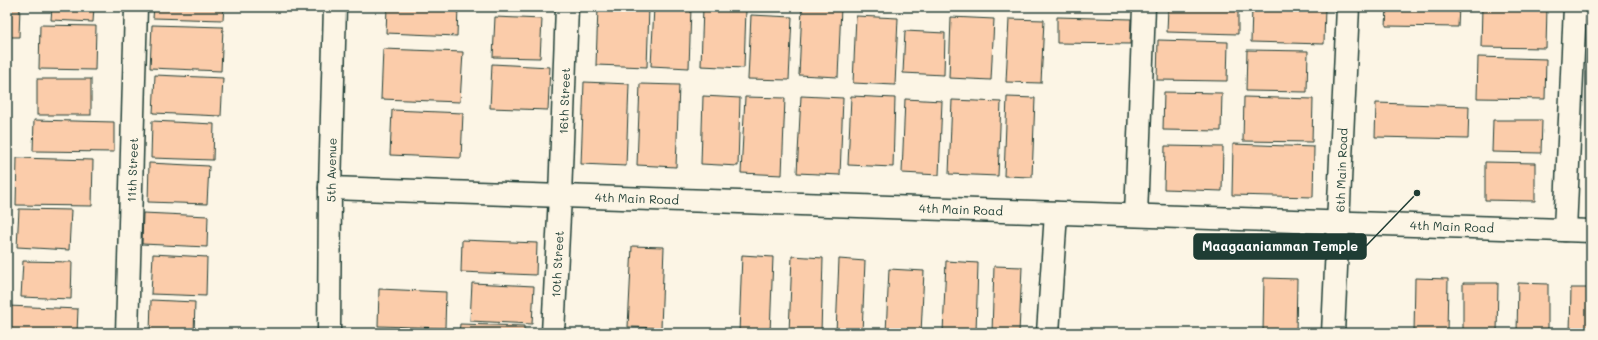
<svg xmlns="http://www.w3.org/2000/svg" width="1598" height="340" viewBox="0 0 1598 340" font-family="Mali,sans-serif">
<rect width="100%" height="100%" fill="#fcf5e5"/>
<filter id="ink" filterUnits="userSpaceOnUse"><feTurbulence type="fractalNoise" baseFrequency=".025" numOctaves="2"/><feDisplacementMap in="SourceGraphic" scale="8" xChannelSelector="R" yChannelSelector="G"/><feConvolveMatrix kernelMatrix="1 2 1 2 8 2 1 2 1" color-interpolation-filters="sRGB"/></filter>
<g filter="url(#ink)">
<g fill="#fbccaa" stroke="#1f3d34">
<path d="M7 7H20L19 37H7Z"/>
<path d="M52 7H94L93 22 51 20Z"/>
<path d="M154 7H224L223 20 153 18Z"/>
<path d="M387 7H458L457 36 386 33Z"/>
<path d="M598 7H649L647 67 596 65Z"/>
<path d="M654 7 691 8 689 68 651 66Z"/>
<path d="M703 7 746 9 744 68 701 66Z"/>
<path d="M802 7H841L838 77 799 75Z"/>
<path d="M1168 7H1238V34L1167 32Z"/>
<path d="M1252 7H1325L1324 44 1251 42Z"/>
<path d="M1387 7H1459L1458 27 1386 26Z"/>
<path d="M1482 7H1547L1546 48 1481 47Z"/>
<path d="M751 15 792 17 789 80 748 79Z"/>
<path d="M856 16 898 18 895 85 853 83Z"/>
<path d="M495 17 542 19 540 58 493 57Z"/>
<path d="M951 17 994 19 991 80 949 78Z"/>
<path d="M1057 17 1131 19 1130 44 1057 43Z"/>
<path d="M1009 19 1044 20 1041 83 1006 82Z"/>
<path d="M40 25 96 26 95 70 39 69Z"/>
<path d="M152 25 223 27 221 71 150 68Z"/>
<path d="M905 31 945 33 944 75 903 73Z"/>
<path d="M1158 40 1228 42 1227 81 1157 80Z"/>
<path d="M383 49 463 52 460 102 381 99Z"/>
<path d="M1247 50 1308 51 1307 92 1246 91Z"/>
<path d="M1478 57 1546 59 1545 99 1477 98Z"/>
<path d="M492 64 550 67 548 110 490 108Z"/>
<path d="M155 75 223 78 221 116 153 113Z"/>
<rect x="37" y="79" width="54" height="36"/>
<path d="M584 82 629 84 626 166 581 164Z"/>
<path d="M640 84 679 85 676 167 637 165Z"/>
<path d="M1164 92 1222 93 1221 131 1163 130Z"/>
<path d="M703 96 740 98 738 166 701 164Z"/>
<path d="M801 96 843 98 840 175 797 173Z"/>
<path d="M851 96 895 98 893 167 848 165Z"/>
<path d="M745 97 785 98 782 175 741 173Z"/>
<path d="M1007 97 1035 98 1032 177 1004 176Z"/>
<path d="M1244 97 1313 99 1312 142 1243 141Z"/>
<path d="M905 99 942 101 939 175 902 173Z"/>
<path d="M952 100 1001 102 998 176 949 174Z"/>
<path d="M1376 103 1469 106 1468 139 1375 137Z"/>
<path d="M392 110 463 113 461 158 390 155Z"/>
<path d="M34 120 114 122V152L33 151Z"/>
<path d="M1493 120H1542L1541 153 1492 152Z"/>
<path d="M152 121 214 124 213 160 151 158Z"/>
<path d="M1233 144 1314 147 1313 197 1232 195Z"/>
<path d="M1165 146 1223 147 1222 191 1164 189Z"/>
<path d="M17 158 93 160 92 206 16 205Z"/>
<path d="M1485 162 1535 163V201L1485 200Z"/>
<path d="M149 163 209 166 207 204 148 202Z"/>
<path d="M19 209 71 210 69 250 17 247Z"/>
<path d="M143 213 208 216 207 247 142 244Z"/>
<path d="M462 240 537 243 536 275 461 272Z"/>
<path d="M632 246 664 247 661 328 628 327Z"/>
<path d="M153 254 207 257 206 296 151 294Z"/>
<path d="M742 255 773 257 770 333H739Z"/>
<path d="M792 256 823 258 821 333H789Z"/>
<path d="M839 259 865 261 862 333H836Z"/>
<path d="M23 261 72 262 71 299 21 297Z"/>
<path d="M946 261 978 263 976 333H943Z"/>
<path d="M994 266 1022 267 1019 333H992Z"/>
<path d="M889 269 924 271 921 333H886Z"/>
<path d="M1264 278 1297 279 1296 333H1263Z"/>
<path d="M1415 278 1448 279 1447 333H1414Z"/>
<path d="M472 283 534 286 532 324 470 321Z"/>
<path d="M1463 283H1498L1497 333H1463Z"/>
<path d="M1518 283 1548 284V333H1517Z"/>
<path d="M1571 288H1591V333H1570Z"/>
<path d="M379 289 446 292 445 328 378 326Z"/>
<path d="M151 300 195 302 194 333H150Z"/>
<path d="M8 306 78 309 77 333H7Z"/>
<path d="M460 324 524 326V333H459Z"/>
</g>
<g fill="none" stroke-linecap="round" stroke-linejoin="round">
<g stroke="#1f3d34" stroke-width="25">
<g id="minor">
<path d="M330 188 1591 231"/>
<path d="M1136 215 1144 7"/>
<path d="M1565 230 1575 7"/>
<path d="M127 333 136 7"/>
<path d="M329 333 330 188 335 7"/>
<path d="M553 333 560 196 567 7"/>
<path d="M1048 333 1056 213"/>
<path d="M1333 333 1348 7"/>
</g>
</g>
<use href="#minor" stroke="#fcf5e5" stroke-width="22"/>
</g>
</g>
<g text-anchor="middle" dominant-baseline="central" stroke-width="3" stroke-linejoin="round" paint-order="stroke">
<g font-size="12" fill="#1f3d34" stroke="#fcf5e5">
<text transform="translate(564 101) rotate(-88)">16th Street</text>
<text transform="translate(132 170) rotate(-88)">11th Street</text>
<text transform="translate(331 170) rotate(-89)">5th Avenue</text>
<text transform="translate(1341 170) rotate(-88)">6th Main Road</text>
<text transform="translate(637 198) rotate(2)">4th Main Road</text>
<text transform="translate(961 209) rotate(2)">4th Main Road</text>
<text transform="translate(1452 226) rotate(2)">4th Main Road</text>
<text transform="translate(557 264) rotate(-87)">10th Street</text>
</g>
</g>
<path fill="none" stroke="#1f3d34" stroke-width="1.5" d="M1417 193L1366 246"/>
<circle fill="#1f3d34" stroke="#fcf5e5" stroke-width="1.5" cx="1417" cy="193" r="4"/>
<rect fill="#1f3d34" stroke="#1f3d34" stroke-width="1.5" x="1194" y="234" width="172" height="25" rx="4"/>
<g font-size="13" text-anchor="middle" font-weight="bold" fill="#fff">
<text x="1280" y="251">Maagaaniamman Temple</text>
</g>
<rect width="1598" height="340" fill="none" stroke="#fcf5e5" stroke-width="24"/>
<rect x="12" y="12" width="1574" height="316" fill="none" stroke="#1f3d34" stroke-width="1.5" filter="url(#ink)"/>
</svg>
